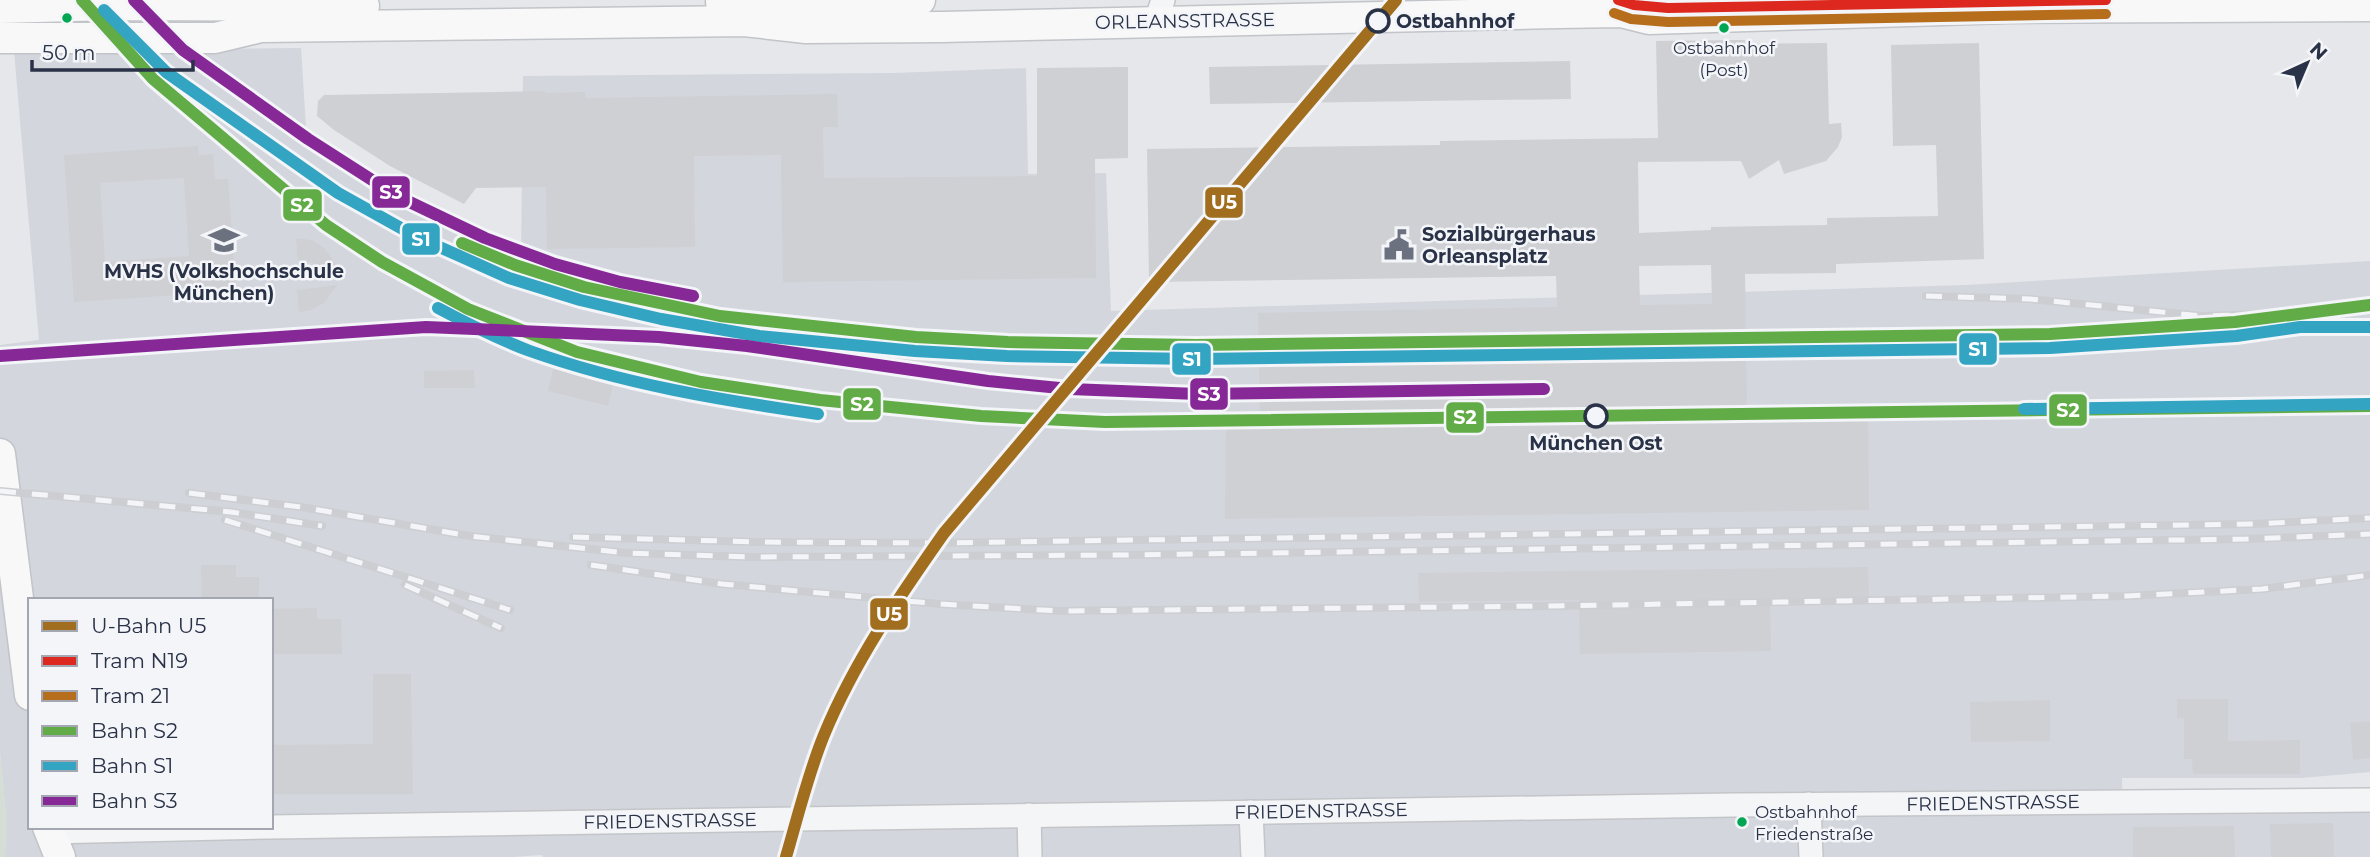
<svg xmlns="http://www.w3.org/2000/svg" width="2370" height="857" viewBox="0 0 2370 857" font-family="Montserrat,sans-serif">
<rect width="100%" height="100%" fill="#e5e7ea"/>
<path fill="#d3d6dd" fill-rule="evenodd" d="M301 48 307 143 352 173 393 198 484 241 521 256 523 76 894 73 1026 68 1028 174 1106 173 1111 311 1965 285 2370 261V772L2301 778H2122L2123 813 2370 811V857H543L542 855 512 857H5L6 815 0 752V345L39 340 14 51ZM30 600H271V827H30Z"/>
<path fill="#d4ded5" d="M0 752 6 815 5 857H0Z"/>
<g fill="#cfd0d4" fill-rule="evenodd">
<path d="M1736 40H1745V44L1827 43 1829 124 1841 123 1842 137 1838 147 1826 161 1784 174 1779 160 1749 179 1741 161 1638 162 1639 233 1711 230V227L1827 225V218L1938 216 1936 145 1893 146 1891 45 1979 43 1984 259 1836 264V273L1745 274 1747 419 1868 417 1869 510 1225 519 1226 426H1260L1258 313 1557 307 1556 276 1149 282 1147 149 1440 145V141L1658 138 1656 41ZM1711 265 1712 304 1640 305 1639 266Z"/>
<path d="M1570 61 1571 99 1210 104 1209 67Z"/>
<path d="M1128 67V158L1095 159 1096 278 783 282 781 155 694 156 695 247 547 249 546 187 476 188 464 204 390 166 334 130 317 116 318 101 324 95 545 91V93L585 92V98L837 94 838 127H823L824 178 1037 176V68Z"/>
<path d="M198 146 199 155 213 154 215 179H228L236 291 74 302 64 155ZM184 178 189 256 105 262 100 183Z"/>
<path d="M296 238 312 240 324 248 339 269 298 260Z"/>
<path d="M337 285 324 303 311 310 299 312 297 290Z"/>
<path d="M553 369 613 385 608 406 548 391Z"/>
<path d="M474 370 475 388H424V371Z"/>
<path d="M201 565H236V577H259V600H202Z"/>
<path d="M1868 567 1869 597 1770 598 1771 651 1580 654 1579 600 1419 602 1418 573Z"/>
<path d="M317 608V619H341L342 654H271V609Z"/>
<path d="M373 674H411L413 794H271V745L373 744Z"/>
<path d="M2177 699H2228V741L2300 740V774H2193L2192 759H2184V718H2177Z"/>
<path d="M2050 700V741L1971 742 1970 702Z"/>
<path d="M2370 721V758L2353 760 2350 723Z"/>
<path d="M2333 823 2334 857H2271L2270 824Z"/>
<path d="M2234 826 2235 857H2133V827Z"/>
</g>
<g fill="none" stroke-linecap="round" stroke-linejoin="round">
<g stroke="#c3c5c8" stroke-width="26">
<g id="minor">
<path d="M1156 21 1163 0"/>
<path d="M1809 804 1811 857"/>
<path d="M1251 812 1253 857"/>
<path d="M1029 815 1030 857"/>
<path d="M271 827 1733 805 2370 800"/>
<path d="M48 832 268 827"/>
</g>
</g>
<g stroke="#c1c4c8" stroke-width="33">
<g id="major">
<path d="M721 2 920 0"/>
<path d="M0 8 110 5 364 6"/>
<path d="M0 38H215L261 27 744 21 806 28 941 27 1558 13 1621 12 1649 19 2009 8 2370 6"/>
<path d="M0 454 30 695"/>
<path d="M48 827 60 857"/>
</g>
</g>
<use href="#minor" stroke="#f4f5f7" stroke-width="23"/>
<use href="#major" stroke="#f8f8f8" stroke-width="30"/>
<g stroke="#cdced1" stroke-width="8">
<g id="rail">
<path d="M1926 296 2030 299 2202 316 2299 313"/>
<path d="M1543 359 1935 352 2072 342 2235 322"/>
<path d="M2290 407 2370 400"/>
<path d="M0 491 231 512 322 526"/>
<path d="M189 493 301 507 470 536 627 553 749 557 1128 555 2247 539 2370 534"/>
<path d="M225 520 510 610"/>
<path d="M573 537 759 542 931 543 2253 524 2370 518"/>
<path d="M591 565 722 584 940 604 1060 611 1551 606 2127 596 2262 589 2370 575"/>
<path d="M405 585 501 628"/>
</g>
</g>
<use href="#rail" stroke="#f3f5f9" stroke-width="5" stroke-dasharray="16" stroke-linecap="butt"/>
<g stroke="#f3f5f9" stroke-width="18">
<g id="rail-1">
<path d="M82 0 153 79 326 225 382 262 468 309 577 352 701 382 820 400 981 416 1105 422 2370 406"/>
<path d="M462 243 515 265 584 287 720 316 916 337 1008 342 1196 345 2050 334 2235 322 2370 305"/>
</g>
</g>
<g stroke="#f3f5f9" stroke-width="18">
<g id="rail-2">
<path d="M104 10 166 72 338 193 417 237 509 278 580 300 661 319 759 336 915 351 1007 356 1196 359 2050 348 2236 336 2300 327H2370"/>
<path d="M438 308C468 324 498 339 530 351 623 384 720 400 818 414"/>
<path d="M2024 409 2370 404"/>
</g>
</g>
<g stroke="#f3f5f9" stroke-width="18">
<g id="rail-3">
<path d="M134 0 183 50 308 139 397 196 485 238 555 264 620 282 693 296"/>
<path d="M0 356 426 327 659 337 747 346 988 381 1070 389 1197 394 1544 389"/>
</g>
</g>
<use href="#rail-1" stroke="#62ac47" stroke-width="12"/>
<use href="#rail-2" stroke="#33a4c2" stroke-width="12"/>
<use href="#rail-3" stroke="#862996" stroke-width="12"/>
<g stroke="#f3f5f9" stroke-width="16">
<path id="tram-1" d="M1618 0 1634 5 1668 8 2106 0"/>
</g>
<g stroke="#f3f5f9" stroke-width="16">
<path id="tram-2" d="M1614 13 1631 19 1668 22 2106 14"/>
</g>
<use href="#tram-1" stroke="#dc281e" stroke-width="10"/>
<use href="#tram-2" stroke="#b66e1c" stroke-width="10"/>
<g stroke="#f3f5f9" stroke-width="18">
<path id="metro-1" d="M786 857C798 816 808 774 824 735 854 662 899 597 944 533L1396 0"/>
</g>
<use href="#metro-1" stroke="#a06e1e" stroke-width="12"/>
</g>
<defs>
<g id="school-bare" transform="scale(2.415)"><path d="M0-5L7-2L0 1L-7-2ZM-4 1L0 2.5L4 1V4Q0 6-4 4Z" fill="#6b717f" stroke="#f3f5f9" stroke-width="2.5" paint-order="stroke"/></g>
<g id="civic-bare" transform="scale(2.415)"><path d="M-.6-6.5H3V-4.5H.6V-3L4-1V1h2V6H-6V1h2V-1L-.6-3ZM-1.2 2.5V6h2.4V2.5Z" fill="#6b717f" stroke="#f3f5f9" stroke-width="2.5" paint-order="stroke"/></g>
</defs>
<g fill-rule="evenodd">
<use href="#school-bare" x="224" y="240"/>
<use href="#civic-bare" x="1399" y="245"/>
</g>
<g fill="#00a651" stroke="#f3f5f9" stroke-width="2.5">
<circle cx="67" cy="18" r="6"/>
<circle cx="1724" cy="28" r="6"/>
<circle cx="1742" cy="822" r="6"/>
</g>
<g fill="#f3f5f9" stroke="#293246" stroke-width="3.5">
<circle cx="1378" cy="21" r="11"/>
<circle cx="1596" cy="416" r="11"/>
</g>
<g text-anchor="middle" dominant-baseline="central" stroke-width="5" stroke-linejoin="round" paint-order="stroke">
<g font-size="17" fill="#293246" stroke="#f3f5f9">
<text x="1724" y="48">Ostbahnhof<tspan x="1724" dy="22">(Post)</tspan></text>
<text x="1755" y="812" text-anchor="start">Ostbahnhof<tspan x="1755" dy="22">Friedenstraße</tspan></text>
</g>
<g font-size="19" fill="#293246" stroke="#f3f5f9">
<text transform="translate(1185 21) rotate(-1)">ORLEANSSTRASSE</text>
<text transform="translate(1993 803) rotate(-1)">FRIEDENSTRASSE</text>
<text transform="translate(1321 811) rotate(-1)">FRIEDENSTRASSE</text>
<text transform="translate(670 821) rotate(-1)">FRIEDENSTRASSE</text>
</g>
<g font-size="19" font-weight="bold" fill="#293246" stroke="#f3f5f9" text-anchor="start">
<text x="1396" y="21">Ostbahnhof</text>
<text x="1596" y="443" text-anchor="middle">München Ost</text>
</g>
<g font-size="19" font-weight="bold" fill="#293246" stroke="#f3f5f9" text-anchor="start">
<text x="1422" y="234">Sozialbürgerhaus<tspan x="1422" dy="22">Orleansplatz</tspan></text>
<text x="224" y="271" text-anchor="middle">MVHS (Volkshochschule<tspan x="224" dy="22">München)</tspan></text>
</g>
</g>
<g stroke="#f3f5f9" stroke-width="2.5">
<rect x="371" y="175" width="40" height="34" rx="7" fill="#862996"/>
<rect x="1204" y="186" width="40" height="33" rx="7" fill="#a06e1e"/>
<rect x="282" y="188" width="41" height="34" rx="7" fill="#62ac47"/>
<rect x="401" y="222" width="40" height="34" rx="7" fill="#33a4c2"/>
<rect x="1958" y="332" width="40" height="34" rx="7" fill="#33a4c2"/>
<rect x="1171" y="342" width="41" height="34" rx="7" fill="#33a4c2"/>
<rect x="1189" y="377" width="40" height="34" rx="7" fill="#862996"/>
<rect x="842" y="387" width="40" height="34" rx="7" fill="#62ac47"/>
<rect x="2048" y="393" width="40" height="34" rx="7" fill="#62ac47"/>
<rect x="1445" y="401" width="40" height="33" rx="7" fill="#62ac47"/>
<rect x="869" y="597" width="40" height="34" rx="7" fill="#a06e1e"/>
</g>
<g font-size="19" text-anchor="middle" font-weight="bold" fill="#fff">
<text x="391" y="199">S3</text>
<text x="1224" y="209">U5</text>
<text x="302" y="212">S2</text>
<text x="421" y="246">S1</text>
<text x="1978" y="356">S1</text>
<text x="1192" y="366">S1</text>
<text x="1209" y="401">S3</text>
<text x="862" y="411">S2</text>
<text x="2068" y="417">S2</text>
<text x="1465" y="424">S2</text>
<text x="889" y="621">U5</text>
</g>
<rect x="28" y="598" width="245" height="231" fill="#f3f5f9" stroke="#a2a7b1" stroke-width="2"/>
<rect x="42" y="621" width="35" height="10" fill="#a06e1e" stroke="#a2a7b1" stroke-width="2"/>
<text x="91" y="633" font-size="21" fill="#293246">U-Bahn U5</text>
<rect x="42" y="656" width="35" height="10" fill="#dc281e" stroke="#a2a7b1" stroke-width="2"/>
<text x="91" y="668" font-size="21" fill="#293246">Tram N19</text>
<rect x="42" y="691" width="35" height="10" fill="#b66e1c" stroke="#a2a7b1" stroke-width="2"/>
<text x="91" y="703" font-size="21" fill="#293246">Tram 21</text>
<rect x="42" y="726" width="35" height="10" fill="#62ac47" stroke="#a2a7b1" stroke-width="2"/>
<text x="91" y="738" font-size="21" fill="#293246">Bahn S2</text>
<rect x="42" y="761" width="35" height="10" fill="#33a4c2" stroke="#a2a7b1" stroke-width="2"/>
<text x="91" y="773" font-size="21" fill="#293246">Bahn S1</text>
<rect x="42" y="796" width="35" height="10" fill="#862996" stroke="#a2a7b1" stroke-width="2"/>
<text x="91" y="808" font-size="21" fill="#293246">Bahn S3</text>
<g transform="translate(2307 63) rotate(44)" stroke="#f3f5f9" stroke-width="5" paint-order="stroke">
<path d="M0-5L12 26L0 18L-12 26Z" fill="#293246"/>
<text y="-10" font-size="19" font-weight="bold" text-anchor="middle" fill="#293246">N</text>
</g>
<path d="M32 60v10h161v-10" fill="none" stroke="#293246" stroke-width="3.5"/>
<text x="42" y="60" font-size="21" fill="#293246" stroke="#f3f5f9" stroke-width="5" paint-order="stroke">50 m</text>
</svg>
